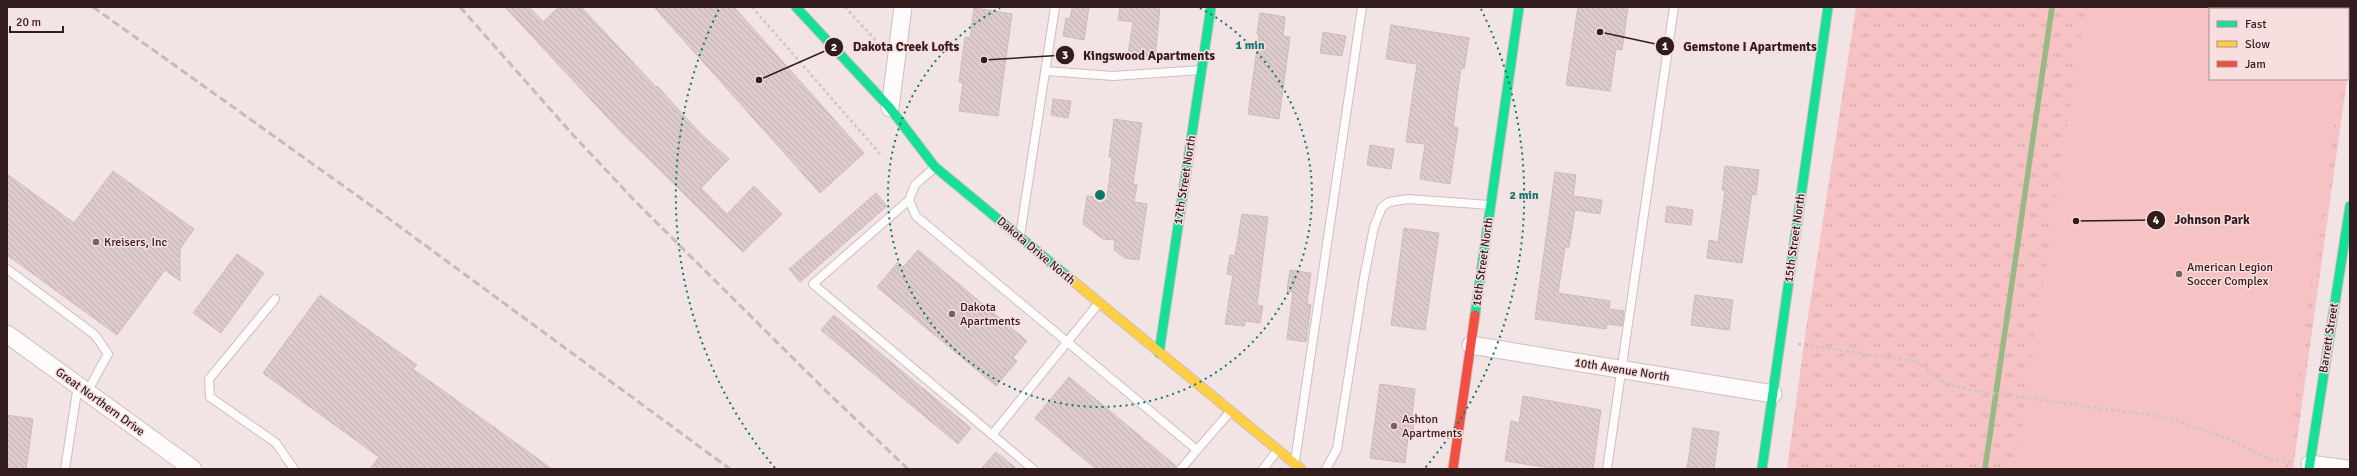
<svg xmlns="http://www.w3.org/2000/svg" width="2357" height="476" viewBox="0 0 2357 476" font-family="Signika,sans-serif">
<defs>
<pattern id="grass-tufts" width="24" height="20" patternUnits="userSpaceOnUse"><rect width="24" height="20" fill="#f6c2c4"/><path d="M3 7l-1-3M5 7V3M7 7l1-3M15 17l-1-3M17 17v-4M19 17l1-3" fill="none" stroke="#d3a6a8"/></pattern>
<pattern id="building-back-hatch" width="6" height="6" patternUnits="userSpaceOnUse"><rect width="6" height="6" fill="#ddcbcb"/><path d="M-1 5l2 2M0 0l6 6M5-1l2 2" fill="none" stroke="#beaeae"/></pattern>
</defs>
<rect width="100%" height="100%" fill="#f2e4e4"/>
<path fill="url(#grass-tufts)" d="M1856 7H2350L2348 75V9H2210V79H2347L2293 469H1787L1805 336Z"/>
<path fill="#f6c2c4" d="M2085 7H2231V9H2210V79H2341L2285 469H2015Z"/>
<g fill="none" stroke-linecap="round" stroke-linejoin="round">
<path stroke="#98b886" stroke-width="5.5" d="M1985 469 2052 7"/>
</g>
<g fill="url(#building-back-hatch)" stroke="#cebcbd">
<path d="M505 7H529L543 22 559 7H581L656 87 657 86 699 132 729 159 701 188 727 214 754 186 782 214 743 252 619 130Z"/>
<path d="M654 7H734L864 153 820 193Z"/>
<path d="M1072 7H1089L1084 40 1063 36 1066 18 1070 19Z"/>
<path d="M1120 7H1160L1155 58 1128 54 1133 22 1118 20Z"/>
<path d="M1578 7H1628L1622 50 1616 49 1610 91 1566 85Z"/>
<path d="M974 8 1012 14 998 116 959 111 963 83 959 82 965 37 970 38Z"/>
<path d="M1260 13 1285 17 1283 36 1290 37 1279 119 1248 114 1259 34H1257Z"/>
<path d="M1391 25 1469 38 1464 69 1461 68 1453 127 1458 128 1450 184 1420 179 1425 144 1406 142 1417 64 1386 59Z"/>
<path d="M1323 32 1346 36 1342 56 1320 53Z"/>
<path d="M1053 99 1071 101 1068 118 1051 115Z"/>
<path d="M1114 119 1142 123 1133 184 1137 185 1134 202 1147 204 1139 260 1125 258 1114 250 1115 240 1103 239 1083 224 1087 196 1107 198 1112 157H1109Z"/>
<path d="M1370 145 1394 149 1391 169 1367 165Z"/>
<path d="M1725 166 1759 170 1756 195 1752 194 1742 263 1707 258 1709 240 1718 242 1725 190H1722Z"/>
<path d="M113 171 194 229 180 249V281L165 270 117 335 7 255V174L74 223Z"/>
<path d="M1555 172 1576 175 1573 196 1602 200 1600 214 1575 210 1569 247H1565L1558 293 1610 301 1609 309 1624 311 1622 326 1607 324 1606 329 1535 319Z"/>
<path d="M876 193 887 206 800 282 789 269Z"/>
<path d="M1667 206 1693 210 1691 225 1665 222Z"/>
<path d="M1242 214 1268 217 1257 305 1263 306 1260 323 1245 321V326L1225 324 1233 275 1227 274 1230 255 1235 256Z"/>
<path d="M1404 228 1439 233 1425 330 1391 325Z"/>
<path d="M918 250 1027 341 1013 358 1017 361 996 386 877 287 898 262 903 267Z"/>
<path d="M237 254 264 273 221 333 193 313Z"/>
<path d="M1290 270 1311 273 1307 304 1311 305 1306 342 1287 339 1293 292 1287 291Z"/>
<path d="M320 295 417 365 413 369 552 469H370L379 457 263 373Z"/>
<path d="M1695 295 1733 300 1729 330 1691 325Z"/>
<path d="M834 315 971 428 958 444 821 330Z"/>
<path d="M1069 377 1176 466V469H1096L1035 418Z"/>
<path d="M1380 384 1415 389 1412 415 1415 416 1412 437 1408 436 1405 463 1370 458Z"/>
<path d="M1523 396 1601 410 1593 469H1557L1505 461 1511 421 1519 423Z"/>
<path d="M7 415 33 419 26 469H7Z"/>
<path d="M1693 428 1719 432 1714 469H1687Z"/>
<path d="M996 452 1017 469H981Z"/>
</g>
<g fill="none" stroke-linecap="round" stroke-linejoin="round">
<g stroke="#cfbebe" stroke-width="10">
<g id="lane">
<path d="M1046 71 1113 76 1201 70"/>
<path d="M934 168 915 185 909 200 916 216 1197 450 1230 412"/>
<path d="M909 200 813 284 1033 469"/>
<path d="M1020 236 1055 7"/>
<path d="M7 269 95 335 108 354 87 392"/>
<path d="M275 299 209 379 210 397 276 443 294 469"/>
<path d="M992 435 1098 304"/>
<path d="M1295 461 1362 7"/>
<path d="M65 469 78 385"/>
<path d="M1181 469 1197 450"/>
<path d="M1263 469 1277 451"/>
<path d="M1326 469 1337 449 1364 278 1374 227 1382 207 1389 202 1408 199 1490 205"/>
<path d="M1607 469 1674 7"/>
</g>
</g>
<g stroke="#cfbebe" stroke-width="19">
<g id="street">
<path d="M890 108 903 7"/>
<path d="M7 334 193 469"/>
<path d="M1471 345 1773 394"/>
<path d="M2310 464 2347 469"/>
</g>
</g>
<g stroke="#cfbebe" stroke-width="11">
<g id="fast">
<path d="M796 7 890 108 935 167 1073 281"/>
<path d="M1475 315 1519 7"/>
<path d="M1159 353 1211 7"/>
<path d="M1762 469 1828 7"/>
<path d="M2309 469 2350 206"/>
</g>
</g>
<g stroke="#cfbebe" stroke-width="11">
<path id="slow" d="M1073 281 1301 469"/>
</g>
<g stroke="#cfbebe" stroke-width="11">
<path id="jam" d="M1453 469 1475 315"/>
</g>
<g stroke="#cec5c6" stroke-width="2.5" stroke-dasharray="3 3" stroke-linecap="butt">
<path d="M752 7 881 155"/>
<path d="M845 7 881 46"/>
<path d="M1798 344 1917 362 1945 384 1971 390 2170 418 2232 440 2272 460 2291 462"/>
</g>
<use href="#lane" stroke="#fdfbfb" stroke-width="8"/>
<use href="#street" stroke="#fdfbfb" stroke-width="17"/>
<use href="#fast" stroke="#16e098" stroke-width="9"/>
<use href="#slow" stroke="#ffcf43" stroke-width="9"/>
<use href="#jam" stroke="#f24e42" stroke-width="9"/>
<g stroke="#c2bcbd" stroke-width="3" stroke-dasharray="8 4" stroke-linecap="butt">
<path d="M93 7 373 207 730 469"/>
<path d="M460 7 574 136 634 200 825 390 908 469"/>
</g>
</g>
<g fill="none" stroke="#0f766e" stroke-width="2" stroke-dasharray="2 4">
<path d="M1200 8A212 212 0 1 1 1000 8"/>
<path d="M775 468A424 424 0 0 1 719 9M1481 9A424 424 0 0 1 1425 468"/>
</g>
<g fill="#766263" stroke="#f8dede" stroke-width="1.5">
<circle cx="96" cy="242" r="4"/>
<circle cx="2179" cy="274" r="4"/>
<circle cx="952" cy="314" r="4"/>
<circle cx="1394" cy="426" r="4"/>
</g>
<g text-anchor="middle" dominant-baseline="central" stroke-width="3" stroke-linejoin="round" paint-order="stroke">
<g font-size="12" fill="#331c1d" stroke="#f8dede">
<text transform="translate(1185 180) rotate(-81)">17th Street North</text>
<text transform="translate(1795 238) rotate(-82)">15th Street North</text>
<text transform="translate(1036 251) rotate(40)">Dakota Drive North</text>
<text transform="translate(1483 262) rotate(-82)">16th Street North</text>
<text transform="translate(2329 338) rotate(-81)">Barrett Street</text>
<text transform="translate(1622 370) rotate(9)">10th Avenue North</text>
<text transform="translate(100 402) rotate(36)">Great Northern Drive</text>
</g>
<g font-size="12" fill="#331c1d" stroke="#f8dede" text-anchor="start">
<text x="104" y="242">Kreisers, Inc</text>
<text x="2187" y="267">American Legion<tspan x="2187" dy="14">Soccer Complex</tspan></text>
<text x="960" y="307">Dakota<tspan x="960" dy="14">Apartments</tspan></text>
<text x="1402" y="419">Ashton<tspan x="1402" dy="14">Apartments</tspan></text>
</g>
</g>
<circle cx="1100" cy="195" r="6" fill="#0f766e" stroke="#f8dede" stroke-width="2"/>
<g font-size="12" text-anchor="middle" font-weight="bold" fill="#0f766e" stroke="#f8dede" stroke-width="3" stroke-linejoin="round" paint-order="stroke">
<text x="1250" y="49">1 min</text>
<text x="1524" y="199">2 min</text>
</g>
<path fill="none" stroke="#331c1d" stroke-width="1.5" d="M1600 32L1665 46M759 80L834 47M984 60L1065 55M2076 221L2156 220"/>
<g fill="#331c1d" stroke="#f8dede" stroke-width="1.5">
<circle cx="1600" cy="32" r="4"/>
<circle cx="759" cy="80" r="4"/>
<circle cx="984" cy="60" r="4"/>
<circle cx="2076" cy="221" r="4"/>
<circle cx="1665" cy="46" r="10"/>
<circle cx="834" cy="47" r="10"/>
<circle cx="1065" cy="55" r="10"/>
<circle cx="2156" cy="220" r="10"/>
</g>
<g font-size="12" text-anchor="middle" font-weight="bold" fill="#fff">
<text x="1665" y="50">1</text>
<text x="834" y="51">2</text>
<text x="1065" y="59">3</text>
<text x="2156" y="224">4</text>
</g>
<g font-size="13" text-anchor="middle" font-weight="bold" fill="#331c1d" stroke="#f8dede" stroke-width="3" stroke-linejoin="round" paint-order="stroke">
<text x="1750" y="51">Gemstone I Apartments</text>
<text x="906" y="51">Dakota Creek Lofts</text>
<text x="1149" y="60">Kingswood Apartments</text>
<text x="2212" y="224">Johnson Park</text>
</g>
<rect width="2357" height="476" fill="none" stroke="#331c1d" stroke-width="16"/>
<rect x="2209" y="8" width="140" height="72" fill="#f8dede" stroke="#a99091"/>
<rect x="2217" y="21" width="20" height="6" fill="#16e098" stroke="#a99091"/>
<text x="2245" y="28" font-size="12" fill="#331c1d">Fast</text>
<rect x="2217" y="41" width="20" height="6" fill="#ffcf43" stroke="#a99091"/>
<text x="2245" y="48" font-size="12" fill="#331c1d">Slow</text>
<rect x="2217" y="61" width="20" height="6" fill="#f24e42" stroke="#a99091"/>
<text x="2245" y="68" font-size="12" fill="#331c1d">Jam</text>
<path d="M10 26v6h53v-6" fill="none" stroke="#331c1d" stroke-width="2"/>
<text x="16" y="26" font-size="12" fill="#331c1d" stroke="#f8dede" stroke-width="3" paint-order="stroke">20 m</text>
</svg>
